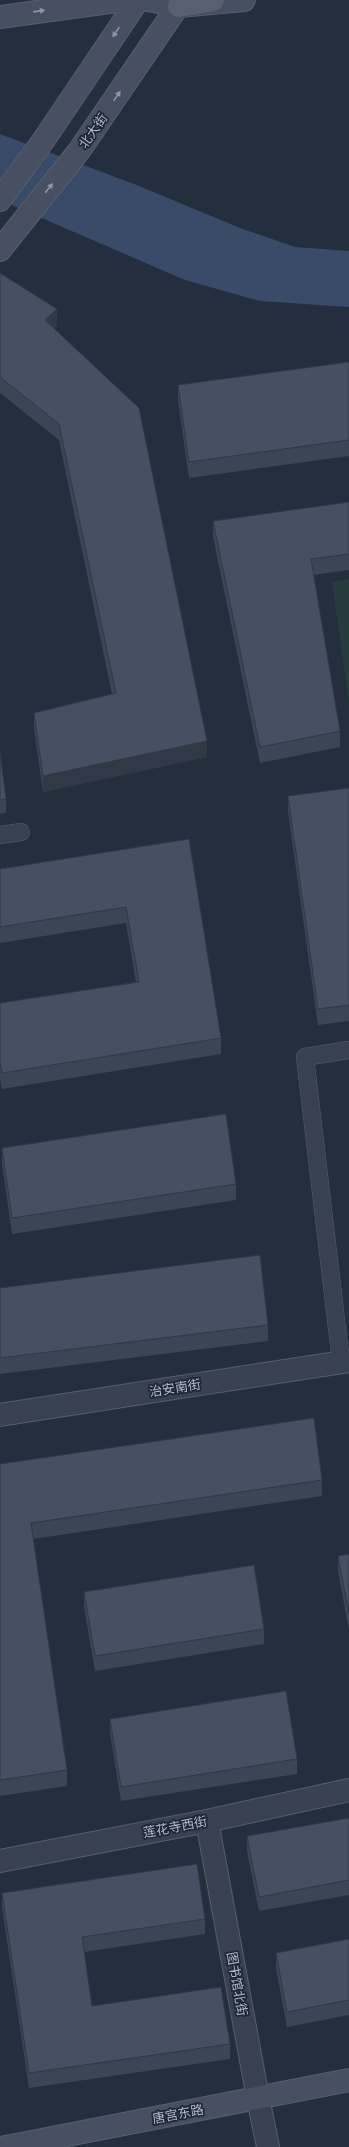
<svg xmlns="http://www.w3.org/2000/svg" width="349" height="2147" viewBox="0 0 349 2147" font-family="Karla,'Noto Sans SC',sans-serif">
<rect width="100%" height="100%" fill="#242f3e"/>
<path fill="#263c3f" d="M349 579V703L332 582Z"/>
<path fill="#394c67" d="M0 134 134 184 240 228 295 247 349 251V307L260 301 185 280 0 200Z"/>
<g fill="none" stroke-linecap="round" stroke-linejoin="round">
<g stroke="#565f6c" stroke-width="18">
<g id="lane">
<path d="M0 835 21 832"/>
<path d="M341 1362 305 1057 349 1050"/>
</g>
</g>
<g stroke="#565f6c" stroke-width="24">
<g id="street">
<path d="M0 1415 349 1361"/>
<path d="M207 1821 258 2098 268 2147"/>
<path d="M0 1861 207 1821 349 1790"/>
</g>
</g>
<g stroke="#565f6c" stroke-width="24">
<g id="secondary">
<path d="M148 0 179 6 244 0"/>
<path d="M0 17 124 0"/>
<path d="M0 200 43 141 138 0"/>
<path d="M0 250 79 151 182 0"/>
<path d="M6 2147 349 2080"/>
</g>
</g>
<g stroke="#414a57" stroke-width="24">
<path id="primary" d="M179 6 213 0"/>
</g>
<use href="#lane" stroke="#38414e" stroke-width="17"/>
<use href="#street" stroke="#38414e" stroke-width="22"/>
<use href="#secondary" stroke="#465061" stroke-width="22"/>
<use href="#primary" stroke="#56606e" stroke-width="22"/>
</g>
<g fill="#3b4654">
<path d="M0 273 57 325 54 329 207 757 43 792 34 729V713L112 694 59 440 0 393Z"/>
<path d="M349 362V456L189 478 178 401V385Z"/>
<path d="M349 502V570L313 575 340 731V747L260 763 213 537V521Z"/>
<path d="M0 753 6 799V813L0 814Z"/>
<path d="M349 788V1021L318 1025 288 812V796Z"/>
<path d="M189 839 221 1038V1054L2 1089 0 1079V1003L136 982 126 923 0 943V869Z"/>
<path d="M2 1148 236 1184V1200L12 1234 2 1164Z"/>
<path d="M0 1288 268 1325V1341L0 1374Z"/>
<path d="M0 1464 322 1480V1496L33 1539 67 1770V1786L0 1796Z"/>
<path d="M349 1554V1630L338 1572V1556Z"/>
<path d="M84 1592 264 1629V1644L95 1671 84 1607Z"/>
<path d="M110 1719 297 1759V1774L121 1801 110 1733Z"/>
<path d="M349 1818V1895L259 1911 247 1851V1836Z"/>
<path d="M2 1893 205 1919V1934L84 1952 92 2006 230 2044V2059L29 2088 2 1907Z"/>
<path d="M349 1939V2015L287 2027 276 1968V1953Z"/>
</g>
<g fill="#303945">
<path d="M57 309V325L45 336V320Z"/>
<path d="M207 741V757L43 792V776Z"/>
</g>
<g fill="#455162" stroke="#303945">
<path d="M0 273 57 309 45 320 139 408 207 741 43 776 34 713 116 693 59 424 0 377Z"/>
<path d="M349 362V440L189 462 178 385Z"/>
<path d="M349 502V554L311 559 340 731 260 747 213 521Z"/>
<path d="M0 753 6 799 0 800Z"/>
<path d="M349 788V1005L318 1009 288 796Z"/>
<path d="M189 839 221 1038 2 1073 0 1063V1003L139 982 126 907 0 927V869Z"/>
<path d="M226 1114 236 1184 12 1218 2 1148Z"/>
<path d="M260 1255 268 1325 0 1358V1288Z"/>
<path d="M314 1418 322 1480 31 1523 67 1770 0 1780V1464Z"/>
<path d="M349 1554V1614L338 1556Z"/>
<path d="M254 1565 264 1629 95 1656 84 1592Z"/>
<path d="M286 1691 297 1759 121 1787 110 1719Z"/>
<path d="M349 1818V1880L259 1897 247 1836Z"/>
<path d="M197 1864 205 1919 82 1937 92 2006 221 1987 230 2044 29 2073 2 1893Z"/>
<path d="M349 1939V2000L287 2012 276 1953Z"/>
</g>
<defs><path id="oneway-solid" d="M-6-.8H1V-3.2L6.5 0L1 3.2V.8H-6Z"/></defs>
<g fill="#8e96a5">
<use href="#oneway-solid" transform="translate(39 11) rotate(-8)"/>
<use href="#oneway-solid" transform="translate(116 32) rotate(124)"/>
<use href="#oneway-solid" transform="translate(117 96) rotate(-55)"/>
<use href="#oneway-solid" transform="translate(49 188) rotate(-51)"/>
</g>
<g text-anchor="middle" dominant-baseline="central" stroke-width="3.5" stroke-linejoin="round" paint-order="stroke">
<g font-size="13" fill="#b4bcc9" stroke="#1d2633">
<text transform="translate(93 131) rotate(-55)">北大街</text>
<text transform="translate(175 1388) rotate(-9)">治安南街</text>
<text transform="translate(175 1827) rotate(-11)">莲花寺西街</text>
<text transform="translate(237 1984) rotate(80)">图书馆北街</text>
<text transform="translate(178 2114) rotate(-11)">唐宫东路</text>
</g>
</g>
</svg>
